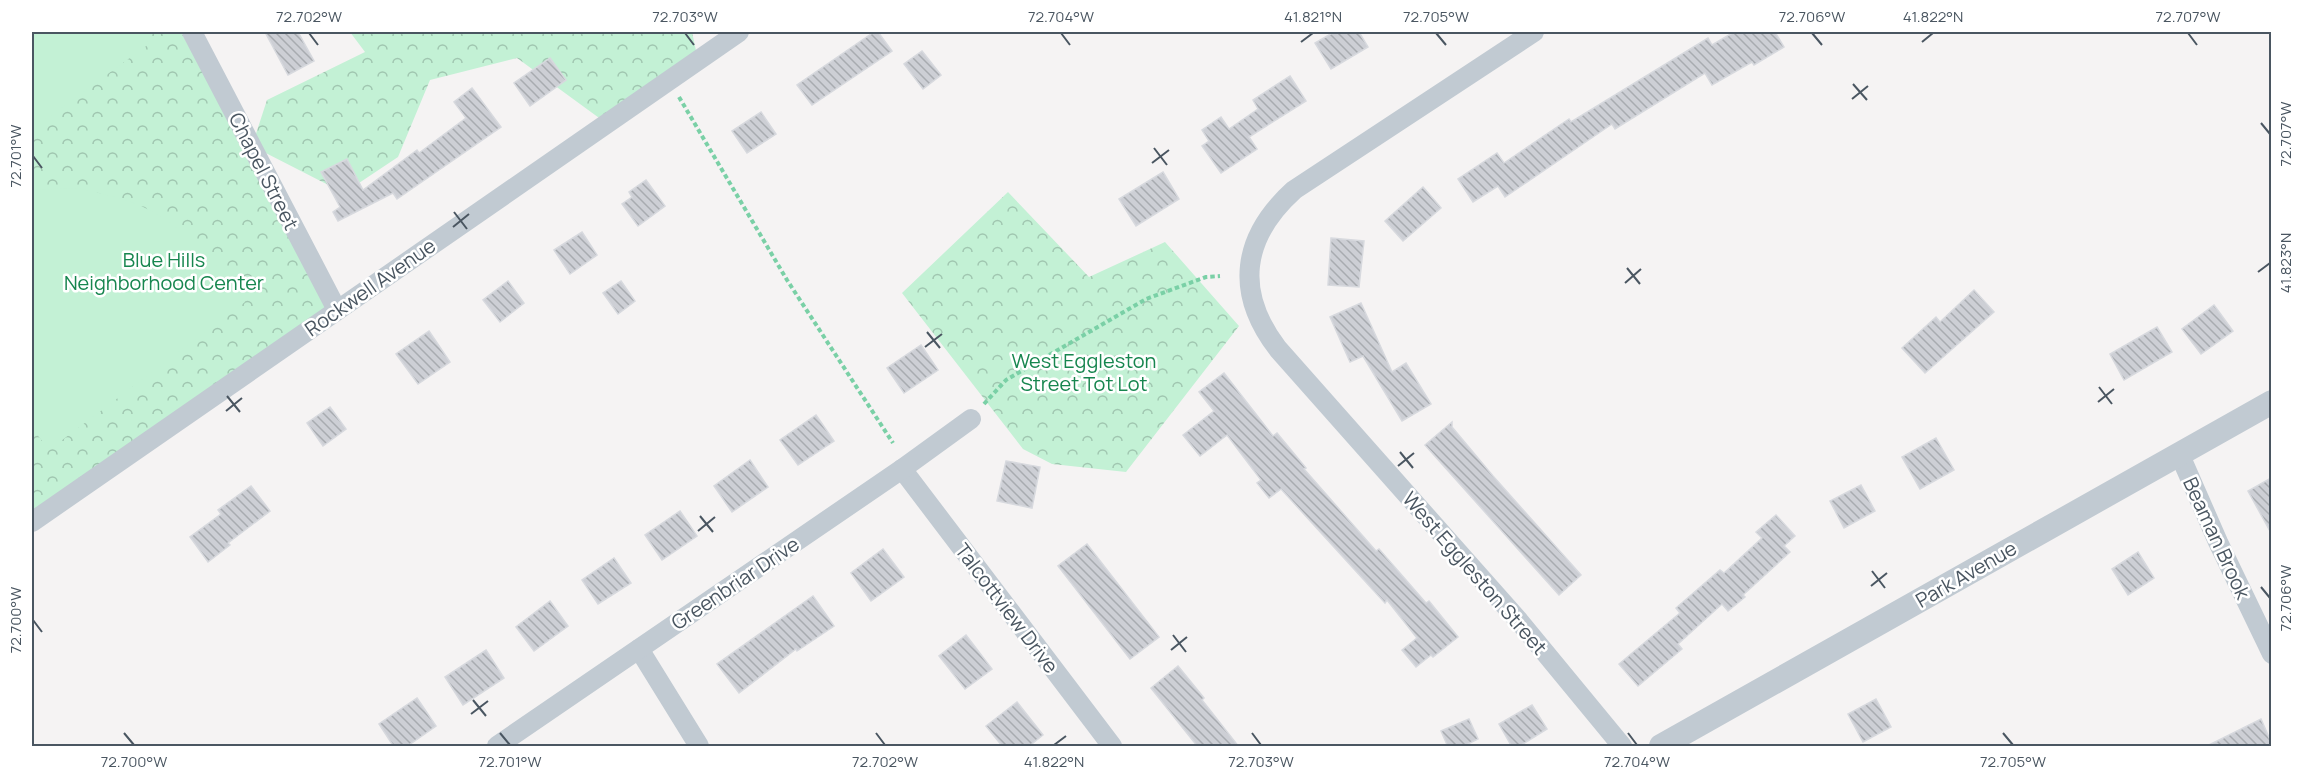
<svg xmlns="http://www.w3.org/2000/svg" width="2303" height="778" viewBox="0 0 2303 778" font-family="Manrope,sans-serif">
<defs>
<pattern id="forest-crowns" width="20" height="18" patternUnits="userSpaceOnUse" patternTransform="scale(1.5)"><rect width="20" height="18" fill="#c3f1d5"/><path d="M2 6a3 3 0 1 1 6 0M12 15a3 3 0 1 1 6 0" fill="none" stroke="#a0c6b0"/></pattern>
<pattern id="building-back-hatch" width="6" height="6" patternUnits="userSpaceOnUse" patternTransform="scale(1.5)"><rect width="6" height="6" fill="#cdcfd5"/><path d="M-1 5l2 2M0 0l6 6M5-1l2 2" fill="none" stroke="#a8abb0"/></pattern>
</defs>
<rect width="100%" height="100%" fill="#f5f3f3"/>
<g fill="url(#forest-crowns)">
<path d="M32 32H181L337 310 32 522Z"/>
<path d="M350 32H692L698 60 606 123 517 58 430 80 398 157 344 193 252 146 267 100 365 52Z"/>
<path d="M1008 192 1089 277 1165 242 1239 326 1126 472 1052 464 1023 449 902 293Z"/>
</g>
<g fill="#c3f1d5">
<path d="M32 32H142L149 44 32 129Z"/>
<path d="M77 188C95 192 114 196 131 202 178 219 218 262 245 302L49 450 32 428V190Z"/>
</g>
<g fill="url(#building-back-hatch)" stroke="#d7d9de" stroke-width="1.5">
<path d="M265 32H298L314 61 288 75Z"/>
<path d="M874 32H878L892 51 812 105 797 85Z"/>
<path d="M1334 32H1359L1368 47 1331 69 1315 43Z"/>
<path d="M1734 32H1775L1784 47 1754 65 1752 62 1712 85 1705 73 1615 129 1612 124 1505 197 1498 186 1473 202 1458 179 1497 153 1504 163 1569 119 1571 122 1708 38 1712 45Z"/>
<path d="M922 51 941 75 923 89 904 64Z"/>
<path d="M550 58 566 80 530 106 514 83Z"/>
<path d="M1290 76 1306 101 1249 137 1257 149 1221 173 1202 146 1209 141 1202 130 1221 117 1229 129 1258 109 1253 100Z"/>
<path d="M472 88 501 127 397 199 393 193 338 221 333 212 340 207 321 172 347 159 363 190 417 150 419 153 466 118 454 102Z"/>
<path d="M761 112 776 134 747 153 732 131Z"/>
<path d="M1163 172 1179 199 1136 226 1119 199Z"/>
<path d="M646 180 665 206 638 226 622 204 632 197 629 192Z"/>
<path d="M1423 187 1441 208 1403 241 1385 221Z"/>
<path d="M582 232 597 255 570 274 554 250Z"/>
<path d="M1331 238 1364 241 1359 287 1328 285Z"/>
<path d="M508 281 524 303 500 322 483 300Z"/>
<path d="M621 281 635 301 618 314 603 293Z"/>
<path d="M1974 290 1994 312 1925 373 1902 348 1936 317 1940 322Z"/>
<path d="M1361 303 1392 372 1406 363 1431 404 1402 421 1363 356 1350 362 1330 317Z"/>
<path d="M2214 305 2233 331 2201 354 2182 329Z"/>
<path d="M2157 327 2172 352 2124 380 2110 354Z"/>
<path d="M429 331 450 362 418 384 396 354Z"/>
<path d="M921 345 938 370 904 393 887 368Z"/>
<path d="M1224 373 1273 436 1277 433 1306 468 1304 469 1376 551 1379 549 1426 603 1429 601 1458 637 1433 657 1431 655 1416 667 1402 650 1417 638 1387 600 1385 603 1281 489 1269 498 1257 483 1261 480 1227 435 1200 456 1183 435 1214 411 1199 392Z"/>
<path d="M330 407 346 429 323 446 307 423Z"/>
<path d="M816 415 834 441 798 465 780 440Z"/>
<path d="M1452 422V427L1493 476 1581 575 1559 595 1425 445Z"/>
<path d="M1936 438 1954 470 1920 489 1902 457Z"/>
<path d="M750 460 768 487 732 512 714 486Z"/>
<path d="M1006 461 1040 467 1032 508 997 501Z"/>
<path d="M2271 478V533L2248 491Z"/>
<path d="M1861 485 1875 511 1844 528 1830 501Z"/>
<path d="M251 486 270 511 228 543 230 545 208 562 190 537 221 514 218 510Z"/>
<path d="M680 511 697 536 662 560 645 535Z"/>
<path d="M1776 515 1795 536 1784 546 1790 552 1743 595 1745 597 1728 611 1722 604 1678 644 1682 649 1638 686 1619 664 1680 613 1676 608 1720 570 1724 573 1762 538 1756 532Z"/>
<path d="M1087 544 1159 637 1130 659 1058 566Z"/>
<path d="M883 549 904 577 871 601 851 573Z"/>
<path d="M2138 552 2154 578 2128 595 2112 569Z"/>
<path d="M614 558 631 583 598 604 582 580Z"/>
<path d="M813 596 834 626 797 651 796 649 739 693 717 664Z"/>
<path d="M550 601 568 626 534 651 516 627Z"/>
<path d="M966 635 992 669 965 689 939 656Z"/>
<path d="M486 650 504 678 463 705 445 677Z"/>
<path d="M1178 666 1204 698 1202 700 1239 747H1198L1151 688Z"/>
<path d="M417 698 436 726 406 747H394L379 724Z"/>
<path d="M1876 699 1891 727 1863 742 1848 714Z"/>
<path d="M1017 702 1043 735 1028 747H1003L986 726Z"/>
<path d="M1532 705 1547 729 1518 747H1512L1499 724Z"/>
<path d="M1469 719 1478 739 1462 747H1448L1441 731Z"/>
<path d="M2261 719 2271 742V747H2205Z"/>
</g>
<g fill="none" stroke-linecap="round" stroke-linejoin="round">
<g stroke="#7ad0a6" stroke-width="4" stroke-dasharray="4.5 3" stroke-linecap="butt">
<path d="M679 97 787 280 893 443"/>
<path d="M984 404 1006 380 1146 299 1206 277 1220 276"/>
</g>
<g stroke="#c1cad2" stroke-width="20">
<path d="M192 32 337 310"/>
<path d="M1534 32 1294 190C1242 237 1234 292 1278 349L1519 621 1622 746"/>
<path d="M2179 453 2218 542 2272 654"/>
<path d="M902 469 1112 746"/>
<path d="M32 522 739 32"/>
<path d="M639 649 699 746"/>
<path d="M497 746 902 469 971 419"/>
</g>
<path stroke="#c1cad2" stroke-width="24" d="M1661 746 2272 402"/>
</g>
<path fill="none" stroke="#4a5661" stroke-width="2" d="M309 33 318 45M685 33 694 45M1061 33 1070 45M1436 33 1446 45M1812 33 1822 45M2188 33 2197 45M1301 42 1313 33M1922 42 1933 33M1853 84 1867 100M1852 99 1868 86M2261 123 2270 134M1154 148 1167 165M33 156 42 168M1152 163 1169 150M454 212 467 229M453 227 469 214M1627 268 1640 284M2258 272 2270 263M1625 283 1641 269M927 332 940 348M925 347 942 334M2099 387 2112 404M227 396 240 412M2098 402 2114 389M226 411 242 398M1400 452 1413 468M1398 466 1414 453M700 516 713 532M698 531 715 517M1872 571 1885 588M1871 586 1887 573M2261 587 2270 598M33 620 42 632M1173 635 1186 652M1171 650 1187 637M473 700 486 716M471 714 488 701M124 733 134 745M500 733 510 745M876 733 885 745M1252 733 1261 745M1628 733 1637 745M2003 733 2013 745M1054 745 1066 736"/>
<g text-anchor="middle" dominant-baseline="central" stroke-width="5" stroke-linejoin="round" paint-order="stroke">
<g font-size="20" fill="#4a5661" stroke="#fff">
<text transform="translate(264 171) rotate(63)">Chapel Street</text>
<text transform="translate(370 287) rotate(-35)">Rockwell Avenue</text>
<text transform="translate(2217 538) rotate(65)">Beaman Brook</text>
<text transform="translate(1475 573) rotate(49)">West Eggleston Street</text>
<text transform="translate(1966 574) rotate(-30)">Park Avenue</text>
<text transform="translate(735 583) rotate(-34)">Greenbriar Drive</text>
<text transform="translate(1007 608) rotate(53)">Talcottview Drive</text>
</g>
<g font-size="20" fill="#17864f" stroke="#fff">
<text x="164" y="259">Blue Hills<tspan x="164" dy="23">Neighborhood Center</tspan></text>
<text x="1084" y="360">West Eggleston<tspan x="1084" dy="23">Street Tot Lot</tspan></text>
</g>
</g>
<rect width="2303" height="778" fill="none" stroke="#ffffff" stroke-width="66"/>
<rect x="33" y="33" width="2237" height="712" fill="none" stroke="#4a5661" stroke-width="2"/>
<g font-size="15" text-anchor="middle" fill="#4a5661">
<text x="309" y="22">72.702°W</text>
<text x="685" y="22">72.703°W</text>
<text x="1061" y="22">72.704°W</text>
<text x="1313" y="22">41.821°N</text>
<text x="1436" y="22">72.705°W</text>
<text x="1812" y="22">72.706°W</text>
<text x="1933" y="22">41.822°N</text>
<text x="2188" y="22">72.707°W</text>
<text transform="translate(2286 134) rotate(-90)" y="5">72.707°W</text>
<text transform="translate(16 156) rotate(-90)" y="5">72.701°W</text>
<text transform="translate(2286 263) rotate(-90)" y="5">41.823°N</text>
<text transform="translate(2286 598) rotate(-90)" y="5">72.706°W</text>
<text transform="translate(16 620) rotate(-90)" y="5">72.700°W</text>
<text x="134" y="767">72.700°W</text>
<text x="510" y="767">72.701°W</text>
<text x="885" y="767">72.702°W</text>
<text x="1054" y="767">41.822°N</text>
<text x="1261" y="767">72.703°W</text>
<text x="1637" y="767">72.704°W</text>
<text x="2013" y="767">72.705°W</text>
</g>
</svg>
